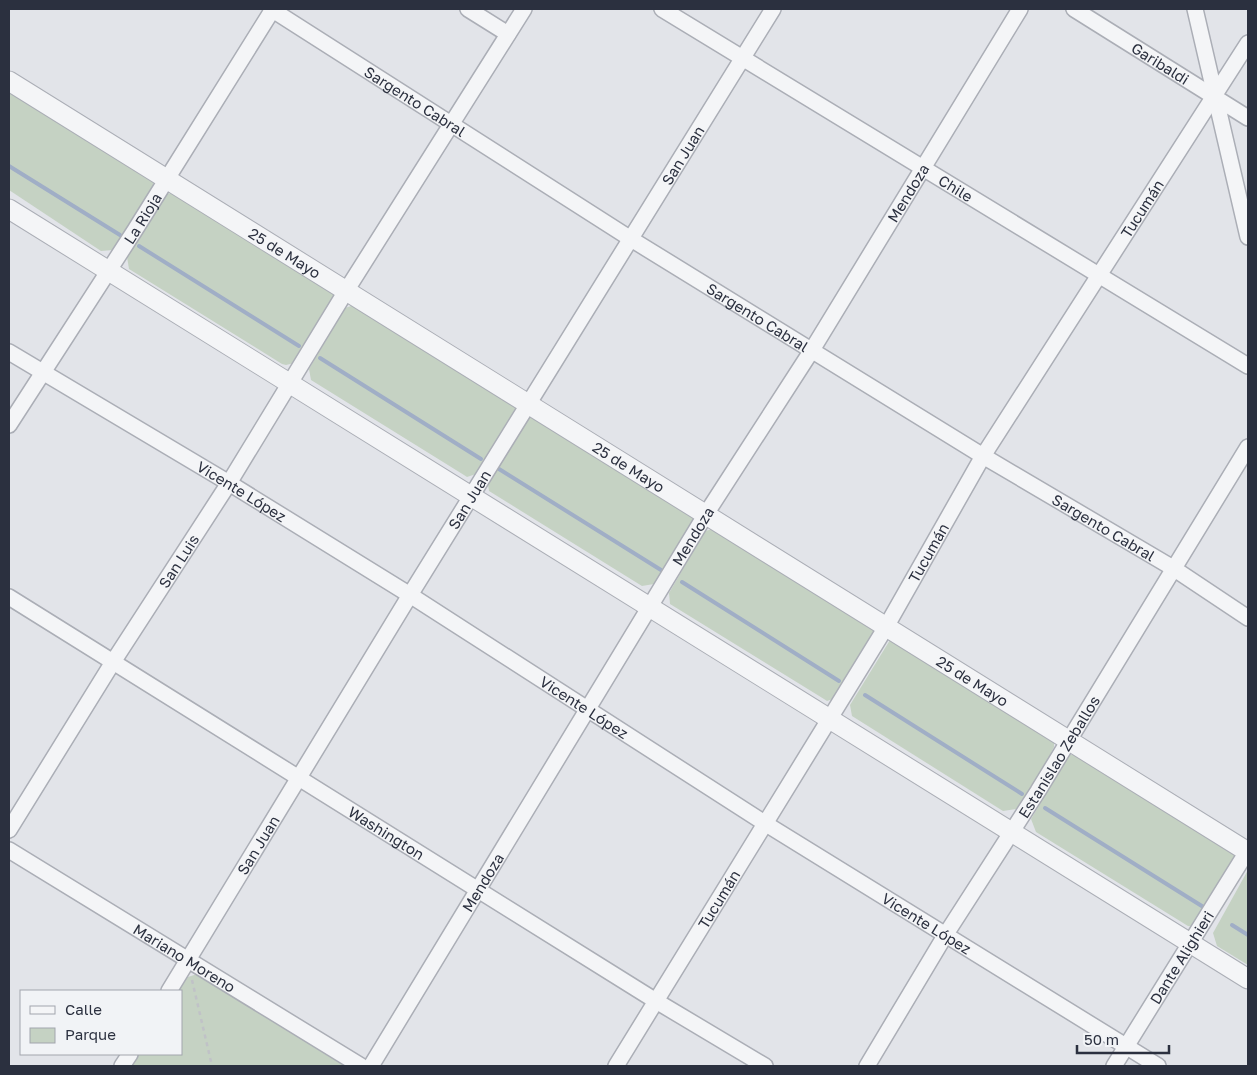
<svg xmlns="http://www.w3.org/2000/svg" width="1257" height="1075" viewBox="0 0 1257 1075" font-family="'Golos Text',sans-serif">
<rect width="100%" height="100%" fill="#e2e4e9"/>
<g fill="#c5d2c3">
<path d="M9 84 153 177 154 188 113 250 101 251 9 190Z"/>
<path d="M178 192 333 291 335 301 294 363 286 365 282 364 129 269 127 257 166 194Z"/>
<path d="M357 304 515 402 517 412 476 474 467 477 464 475 311 380 309 369 345 308Z"/>
<path d="M535 414 693 512 695 523 654 584 642 586 489 491 487 479 523 418Z"/>
<path d="M717 528 875 626 877 636 836 698 827 701 824 699 670 604 669 593 705 531Z"/>
<path d="M890 640 1054 741V747L1037 780 1016 809 1003 811 852 716 850 705Z"/>
<path d="M1081 754 1231 848 1236 856 1195 927 1188 926 1036 832 1031 819 1069 755Z"/>
<path d="M1248 870V965L1217 946 1213 933Z"/>
<path d="M197 974 346 1066H128L136 1054H181V991H176L185 978Z"/>
</g>
<g fill="none" stroke-linecap="round" stroke-linejoin="round">
<g stroke="#a0aec6" stroke-width="4">
<path d="M9 166 120 235"/>
<path d="M139 246 299 346"/>
<path d="M320 358 481 459"/>
<path d="M499 469 661 570"/>
<path d="M682 582 839 681"/>
<path d="M865 695 1022 794"/>
<path d="M1045 808 1205 908"/>
<path d="M1232 925 1248 935"/>
</g>
<g stroke="#abaeb6" stroke-width="18">
<g id="minor">
<path id="s1" d="M271 9 631 239 983 456 1173 568 1248 618"/>
<path d="M468 9 508 34"/>
<path id="s2" d="M662 9 1248 366"/>
<path id="s3" d="M1074 9 1248 118"/>
<path d="M1195 9 1248 237"/>
<path id="s4" d="M9 352 229 483 410 595 766 824 1158 1066"/>
<path id="s5" d="M9 425 135 230 273 9"/>
<path id="s6" d="M9 597 656 1001 765 1066"/>
<path id="s7" d="M9 830 113 662 229 483 346 291 524 9"/>
<path id="s8" d="M9 850 361 1066"/>
<path id="s9" d="M169 991 410 595 773 9"/>
<path d="M122 1066 130 1054"/>
<path id="s10" d="M371 1066 706 514 812 350 1020 9"/>
<path id="s11" d="M616 1066 886 627 983 456 1248 43"/>
<path id="s12" d="M867 1066 946 934 1038 791 1248 447"/>
<path id="s13" d="M1114 1066 1248 850"/>
</g>
</g>
<g stroke="#abaeb6" stroke-width="21">
<g id="tertiary">
<path id="s14" d="M9 81 1248 852"/>
<path d="M9 209 1248 979"/>
</g>
</g>
<path stroke="#c0c2c7" stroke-width="2.5" stroke-dasharray="4 4" stroke-linecap="butt" d="M192 980 212 1066"/>
<use href="#minor" stroke="#f4f5f7" stroke-width="15"/>
<use href="#tertiary" stroke="#f4f5f7" stroke-width="19"/>
</g>
<g text-anchor="middle" dominant-baseline="central" stroke-width="4" stroke-linejoin="round" paint-order="stroke">
<g font-size="15" fill="#2b303f" stroke="#f1f3f6">
<text stroke="none"><textPath href="#s3" startOffset="102">Garibaldi</textPath></text>
<text stroke="none"><textPath href="#s1" startOffset="171">Sargento Cabral</textPath></text>
<text stroke="none"><textPath href="#s9" startOffset="981">San Juan</textPath></text>
<text stroke="none"><textPath href="#s2" startOffset="344">Chile</textPath></text>
<text stroke="none"><textPath href="#s10" startOffset="1025">Mendoza</textPath></text>
<text stroke="none"><textPath href="#s11" startOffset="1006">Tucumán</textPath></text>
<text stroke="none"><textPath href="#s5" startOffset="246">La Rioja</textPath></text>
<text stroke="none"><textPath href="#s14" startOffset="325">25 de Mayo</textPath></text>
<text stroke="none"><textPath href="#s1" startOffset="576">Sargento Cabral</textPath></text>
<text stroke="none"><textPath href="#s14" startOffset="730">25 de Mayo</textPath></text>
<text stroke="none"><textPath href="#s4" startOffset="271">Vicente López</textPath></text>
<text stroke="none"><textPath href="#s9" startOffset="576">San Juan</textPath></text>
<text stroke="none"><textPath href="#s1" startOffset="981">Sargento Cabral</textPath></text>
<text stroke="none"><textPath href="#s10" startOffset="620">Mendoza</textPath></text>
<text stroke="none"><textPath href="#s11" startOffset="601">Tucumán</textPath></text>
<text stroke="none"><textPath href="#s7" startOffset="318">San Luis</textPath></text>
<text stroke="none"><textPath href="#s14" startOffset="1135">25 de Mayo</textPath></text>
<text stroke="none"><textPath href="#s4" startOffset="676">Vicente López</textPath></text>
<text stroke="none"><textPath href="#s12" startOffset="364">Estanislao Zeballos</textPath></text>
<text stroke="none"><textPath href="#s6" startOffset="445">Washington</textPath></text>
<text stroke="none"><textPath href="#s9" startOffset="171">San Juan</textPath></text>
<text stroke="none"><textPath href="#s10" startOffset="215">Mendoza</textPath></text>
<text stroke="none"><textPath href="#s11" startOffset="196">Tucumán</textPath></text>
<text stroke="none"><textPath href="#s4" startOffset="1081">Vicente López</textPath></text>
<text stroke="none"><textPath href="#s13" startOffset="128">Dante Alighieri</textPath></text>
<text stroke="none"><textPath href="#s8" startOffset="206">Mariano Moreno</textPath></text>
</g>
</g>
<rect width="1257" height="1075" fill="none" stroke="#2b303f" stroke-width="20"/>
<rect x="20" y="990" width="162" height="65" fill="#f1f3f6" stroke="#a2a5ad"/>
<rect x="30" y="1006" width="25" height="8" fill="#f4f5f7" stroke="#a2a5ad"/>
<text x="65" y="1015" font-size="15" fill="#2b303f">Calle</text>
<rect x="30" y="1028" width="25" height="15" fill="#c5d2c3" stroke="#a2a5ad"/>
<text x="65" y="1040" font-size="15" fill="#2b303f">Parque</text>
<path d="M1077 1045v8h92v-8" fill="none" stroke="#2b303f" stroke-width="2.5"/>
<text x="1084" y="1045" font-size="15" fill="#2b303f" stroke="#f1f3f6" stroke-width="4" paint-order="stroke">50 m</text>
</svg>
